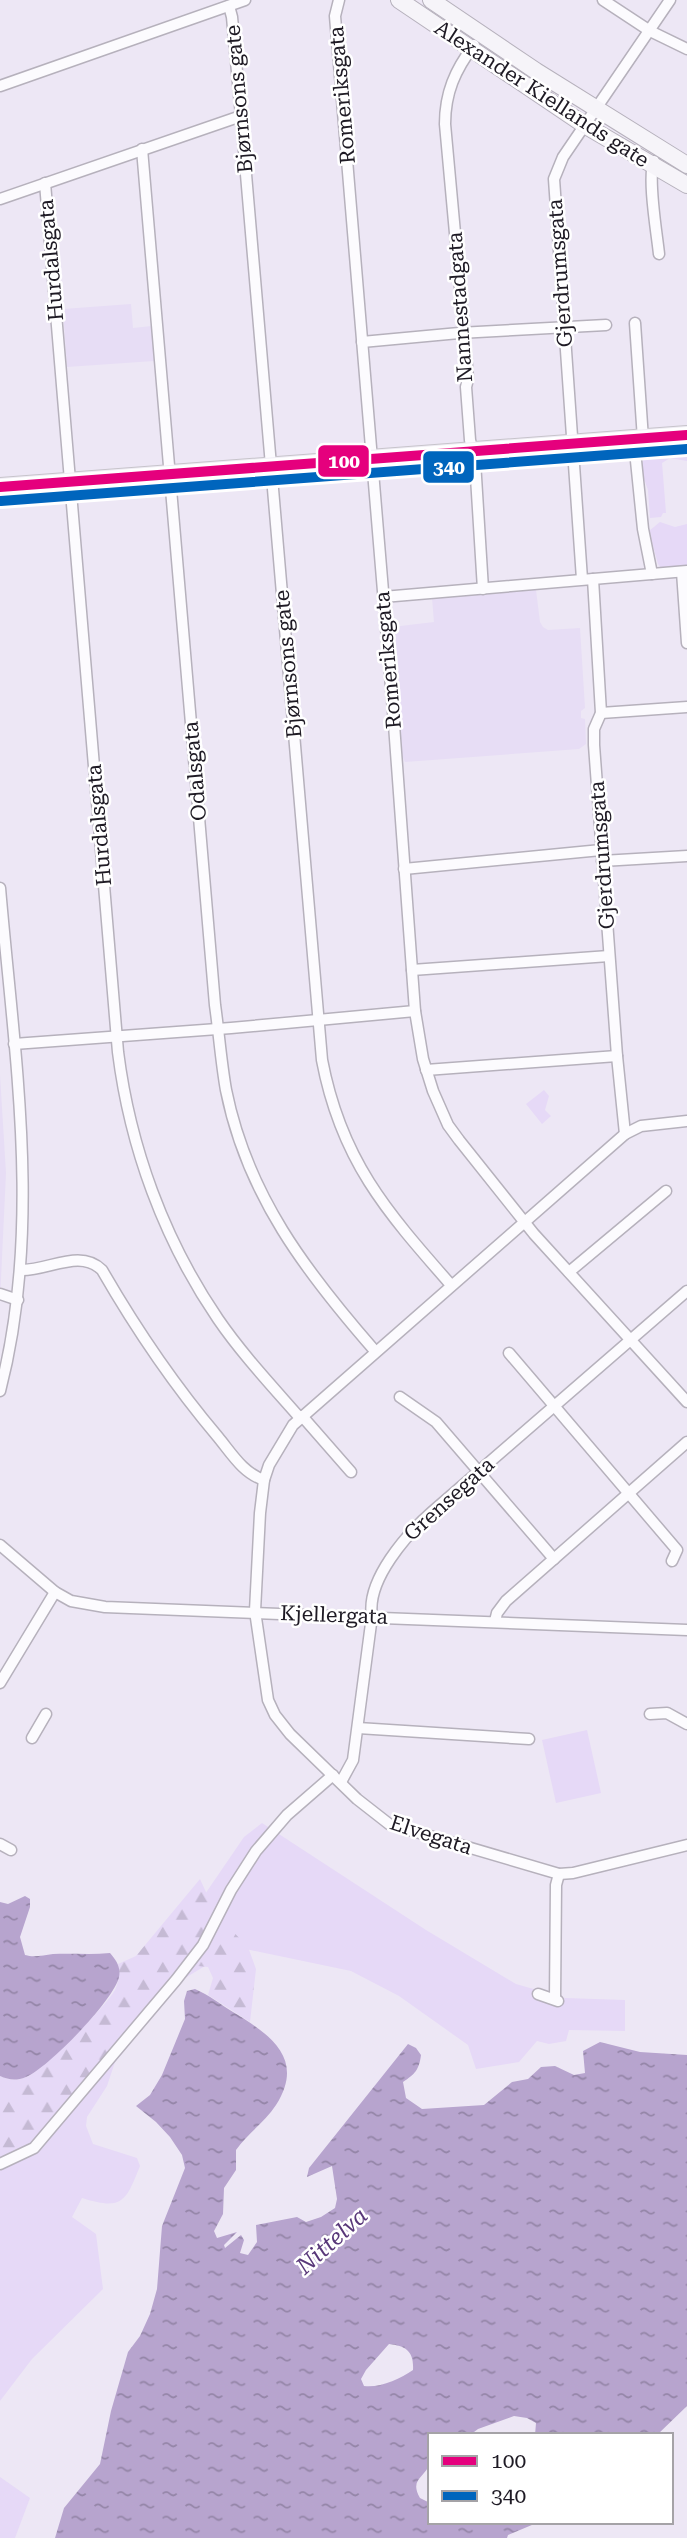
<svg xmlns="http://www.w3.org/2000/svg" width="687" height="2538" viewBox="0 0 687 2538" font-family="'Roboto Serif',serif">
<defs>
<pattern id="forest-firs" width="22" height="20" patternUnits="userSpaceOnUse" patternTransform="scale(1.75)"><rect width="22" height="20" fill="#e6d9f7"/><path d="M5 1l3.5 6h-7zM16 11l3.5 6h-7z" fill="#c5bad4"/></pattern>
<pattern id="water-ripples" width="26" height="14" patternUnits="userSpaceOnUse" patternTransform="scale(1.75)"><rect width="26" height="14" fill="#b7a4ce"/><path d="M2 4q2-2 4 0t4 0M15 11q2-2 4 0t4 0" fill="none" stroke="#9485a7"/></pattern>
</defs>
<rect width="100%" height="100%" fill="#ede7f5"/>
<g fill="#e7ddf5">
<path d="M131 304 133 328 152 326 154 361 67 367 63 309Z"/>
<path d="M536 590 540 622 543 627 548 630 580 628 585 708 581 711V718L585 719 586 744 579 749 405 762 402 756 392 627 434 622 432 597Z"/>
<path d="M0 1075 6 1173 0 1300Z"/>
</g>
<g fill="#e6d9f7">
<path d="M687 452V461L670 458 662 463 666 513H663L661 517 650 518 648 490 642 473 643 457Z"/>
<path d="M660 522 675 527 687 524V567L662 569 658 564 649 531Z"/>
<path d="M544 1090 549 1096 545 1110 551 1116 542 1124 526 1104Z"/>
<path d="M587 1730 601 1793 556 1803 542 1740Z"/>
<path d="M262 1823 426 1930 516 1984 565 1998 625 2000V2031L569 2030 566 2041 549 2044 537 2041 519 2062 476 2069 468 2045 399 1996 351 1971 236 1947 177 1983 115 2062 107 2086 87 2117 86 2126 93 2144 137 2158 140 2166C126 2201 123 2211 82 2198L72 2217 96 2234 103 2289 32 2359 0 2401V2158L160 1960 244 1837Z"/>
<path d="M0 2477 30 2498 15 2538H0Z"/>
</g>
<path fill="url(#forest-firs)" d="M200 1879 216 1914 248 1947 256 1969 250 2022 208 1995 213 1978 208 1967 198 1966 155 2007 122 2054 87 2089 44 2137 0 2162V2076C9 2080 16 2081 26 2077 43 2071 105 2007 115 1990 119 1981 120 1973 118 1964L136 1956Z"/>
<g fill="url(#water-ripples)" fill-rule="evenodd">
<path d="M25 1896 30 1899V1907L20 1937 25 1955C35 1958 43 1955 53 1954 72 1953 91 1955 110 1953 116 1960 121 1967 119 1977 115 1999 47 2069 26 2077 16 2081 9 2080 0 2076V1902L8 1904Z"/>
<path d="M195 1989C209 1995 220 2004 233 2012 269 2034 306 2058 276 2105 265 2122 247 2134 236 2150V2170L224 2188 223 2214 214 2231 217 2238 237 2232 224 2245 225 2248 241 2235 244 2240 240 2253 248 2255 257 2242 256 2225 297 2217 306 2222 321 2217 335 2208 337 2199 332 2166 307 2177 309 2168 408 2044 416 2048 421 2055C419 2070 415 2074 403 2082L406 2098 422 2109 484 2105 512 2082 528 2079 541 2067 555 2066 574 2075 585 2073 583 2051 600 2042 640 2052 687 2055V2406L657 2435H535L536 2423 527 2418 514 2416 478 2429 470 2435H430C430 2443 432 2456 430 2463 425 2478 409 2479 420 2498L430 2503V2522H539L508 2535 507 2538H55L64 2508 100 2464 111 2411 128 2352 140 2336 150 2314 157 2289 162 2226 185 2168 182 2155 170 2137 156 2122 136 2106 150 2095 162 2075 185 2019 184 2001 187 1991ZM389 2344C406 2346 414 2351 413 2370 400 2379 380 2388 364 2386L361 2379 366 2370Z"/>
</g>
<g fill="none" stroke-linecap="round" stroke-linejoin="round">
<g stroke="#b6b1bc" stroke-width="13">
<g id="street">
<path d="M339 0 335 16 393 711 415 1011 423 1059 433 1091 448 1125 459 1140 534 1234 687 1402"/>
<path d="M603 0 650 31 687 49"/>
<path d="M229 6 232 17 241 116 322 1060C341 1160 386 1211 451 1285"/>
<path d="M474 45C455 70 445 93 445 124L465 342 468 379 466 387 470 440 475 461 483 589"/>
<path d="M0 86 245 0"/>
<path d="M142 149 215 1005C219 1033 221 1062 226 1090 247 1195 306 1272 375 1351"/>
<path d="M654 161C647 177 657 234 659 254"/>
<path d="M45 183 118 1052C130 1147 164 1240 218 1319 242 1354 272 1386 300 1418"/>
<path d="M0 199 241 116"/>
<path d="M635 323 643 439"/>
<path d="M362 342 459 333 606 325"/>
<path d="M635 451 643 529 652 574"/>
<path d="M682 572 687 643"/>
<path d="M582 579 554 179 563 157 670 0"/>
<path d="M593 579 601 713 594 729V745L617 1056 625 1134"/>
<path d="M383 597 687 571"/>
<path d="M601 713 687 707"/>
<path d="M602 861 687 856"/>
<path d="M404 869 601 850"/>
<path d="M0 888C14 1054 43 1226 0 1391"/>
<path d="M412 970 609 956"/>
<path d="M14 1044 231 1028 415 1011"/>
<path d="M426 1070 617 1056"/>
<path d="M687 1121 641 1126 625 1134 293 1425 269 1465 264 1480 260 1513 255 1611 268 1700 275 1715 290 1734 357 1799 389 1824 559 1874 573 1873 687 1845"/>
<path d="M21 1270C48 1271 80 1248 102 1270 136 1329 174 1385 218 1437 232 1454 243 1473 264 1480"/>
<path d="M569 1272 666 1191"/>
<path d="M0 1294 18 1300"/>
<path d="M509 1353 677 1550 672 1561"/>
<path d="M400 1397 436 1422 554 1559"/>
<path d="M302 1416 351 1472"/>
<path d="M0 1545 55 1592 71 1601 105 1607 687 1630"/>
<path d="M495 1621 497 1613 506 1601 687 1442"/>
<path d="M0 1683 55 1592"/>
<path d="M650 1714 667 1713 687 1724"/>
<path d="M358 1728 529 1739"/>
<path d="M32 1738 46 1714"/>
<path d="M341 1782 353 1760 372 1616C366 1580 407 1534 432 1512L687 1291"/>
<path d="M0 1844 11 1850"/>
<path d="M538 1994 558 2001"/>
<path d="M555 1999 556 1885 559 1874"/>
<path d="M0 2164 34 2148 176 1980 203 1945 231 1890 256 1851 287 1815 333 1775"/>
</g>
</g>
<g stroke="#b6b1bc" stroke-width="18">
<g id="secondary">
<path d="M399 0 586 126 687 185"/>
<path d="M431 0 536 71 687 165"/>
</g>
</g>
<g stroke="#c7c4cb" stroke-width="20">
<path id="primary" d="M0 487 687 435"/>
</g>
<use href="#street" stroke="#fcfbfe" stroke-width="10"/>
<use href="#secondary" stroke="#f6f4f9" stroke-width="16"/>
<use href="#primary" stroke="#f0edf5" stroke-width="18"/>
<g stroke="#fff" stroke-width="16">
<path id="bus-1" d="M0 487 687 435"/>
</g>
<g stroke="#fff" stroke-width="16">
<path id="bus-2" d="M1 501 687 449"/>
</g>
<use href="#bus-1" stroke="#e5007d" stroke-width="10"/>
<use href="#bus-2" stroke="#0065bd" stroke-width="10"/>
</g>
<g text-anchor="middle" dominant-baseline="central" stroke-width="5" stroke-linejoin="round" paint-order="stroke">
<g font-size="21" fill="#1e1a24" stroke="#fff">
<text transform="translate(542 94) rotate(33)">Alexander Kiellands gate</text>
<text transform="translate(342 95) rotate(-95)">Romeriksgata</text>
<text transform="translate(239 99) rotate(-95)">Bjørnsons gate</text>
<text transform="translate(51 260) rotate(-95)">Hurdalsgata</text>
<text transform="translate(560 273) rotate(-94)">Gjerdrumsgata</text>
<text transform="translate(460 307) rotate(-94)">Nannestadgata</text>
<text transform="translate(388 660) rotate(-95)">Romeriksgata</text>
<text transform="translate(288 664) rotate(-95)">Bjørnsons gate</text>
<text transform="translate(195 771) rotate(-95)">Odalsgata</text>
<text transform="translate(99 825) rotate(-95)">Hurdalsgata</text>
<text transform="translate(602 855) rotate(-94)">Gjerdrumsgata</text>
<text transform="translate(449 1499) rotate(-42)">Grensegata</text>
<text transform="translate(334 1615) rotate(2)">Kjellergata</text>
<text transform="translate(431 1835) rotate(18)">Elvegata</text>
</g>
<g font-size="23" font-style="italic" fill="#583779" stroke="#fff">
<text transform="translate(332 2241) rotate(-42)">Nittelva</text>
</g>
</g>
<g stroke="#fff" stroke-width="2.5">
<rect x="317" y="444" width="53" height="34" rx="7" fill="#e5007d"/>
<rect x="422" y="450" width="53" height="34" rx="7" fill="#0065bd"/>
</g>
<g font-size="19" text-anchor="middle" font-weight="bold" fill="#fff">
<text x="344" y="468">100</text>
<text x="449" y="474">340</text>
</g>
<rect x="428" y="2433" width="245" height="91" fill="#ffffff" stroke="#a5a3a7" stroke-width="2"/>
<rect x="442" y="2456" width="35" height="10" fill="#e5007d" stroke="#a5a3a7" stroke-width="2"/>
<text x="491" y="2468" font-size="21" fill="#1e1a24">100</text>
<rect x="442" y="2491" width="35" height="10" fill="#0065bd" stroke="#a5a3a7" stroke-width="2"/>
<text x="491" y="2503" font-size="21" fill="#1e1a24">340</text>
</svg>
